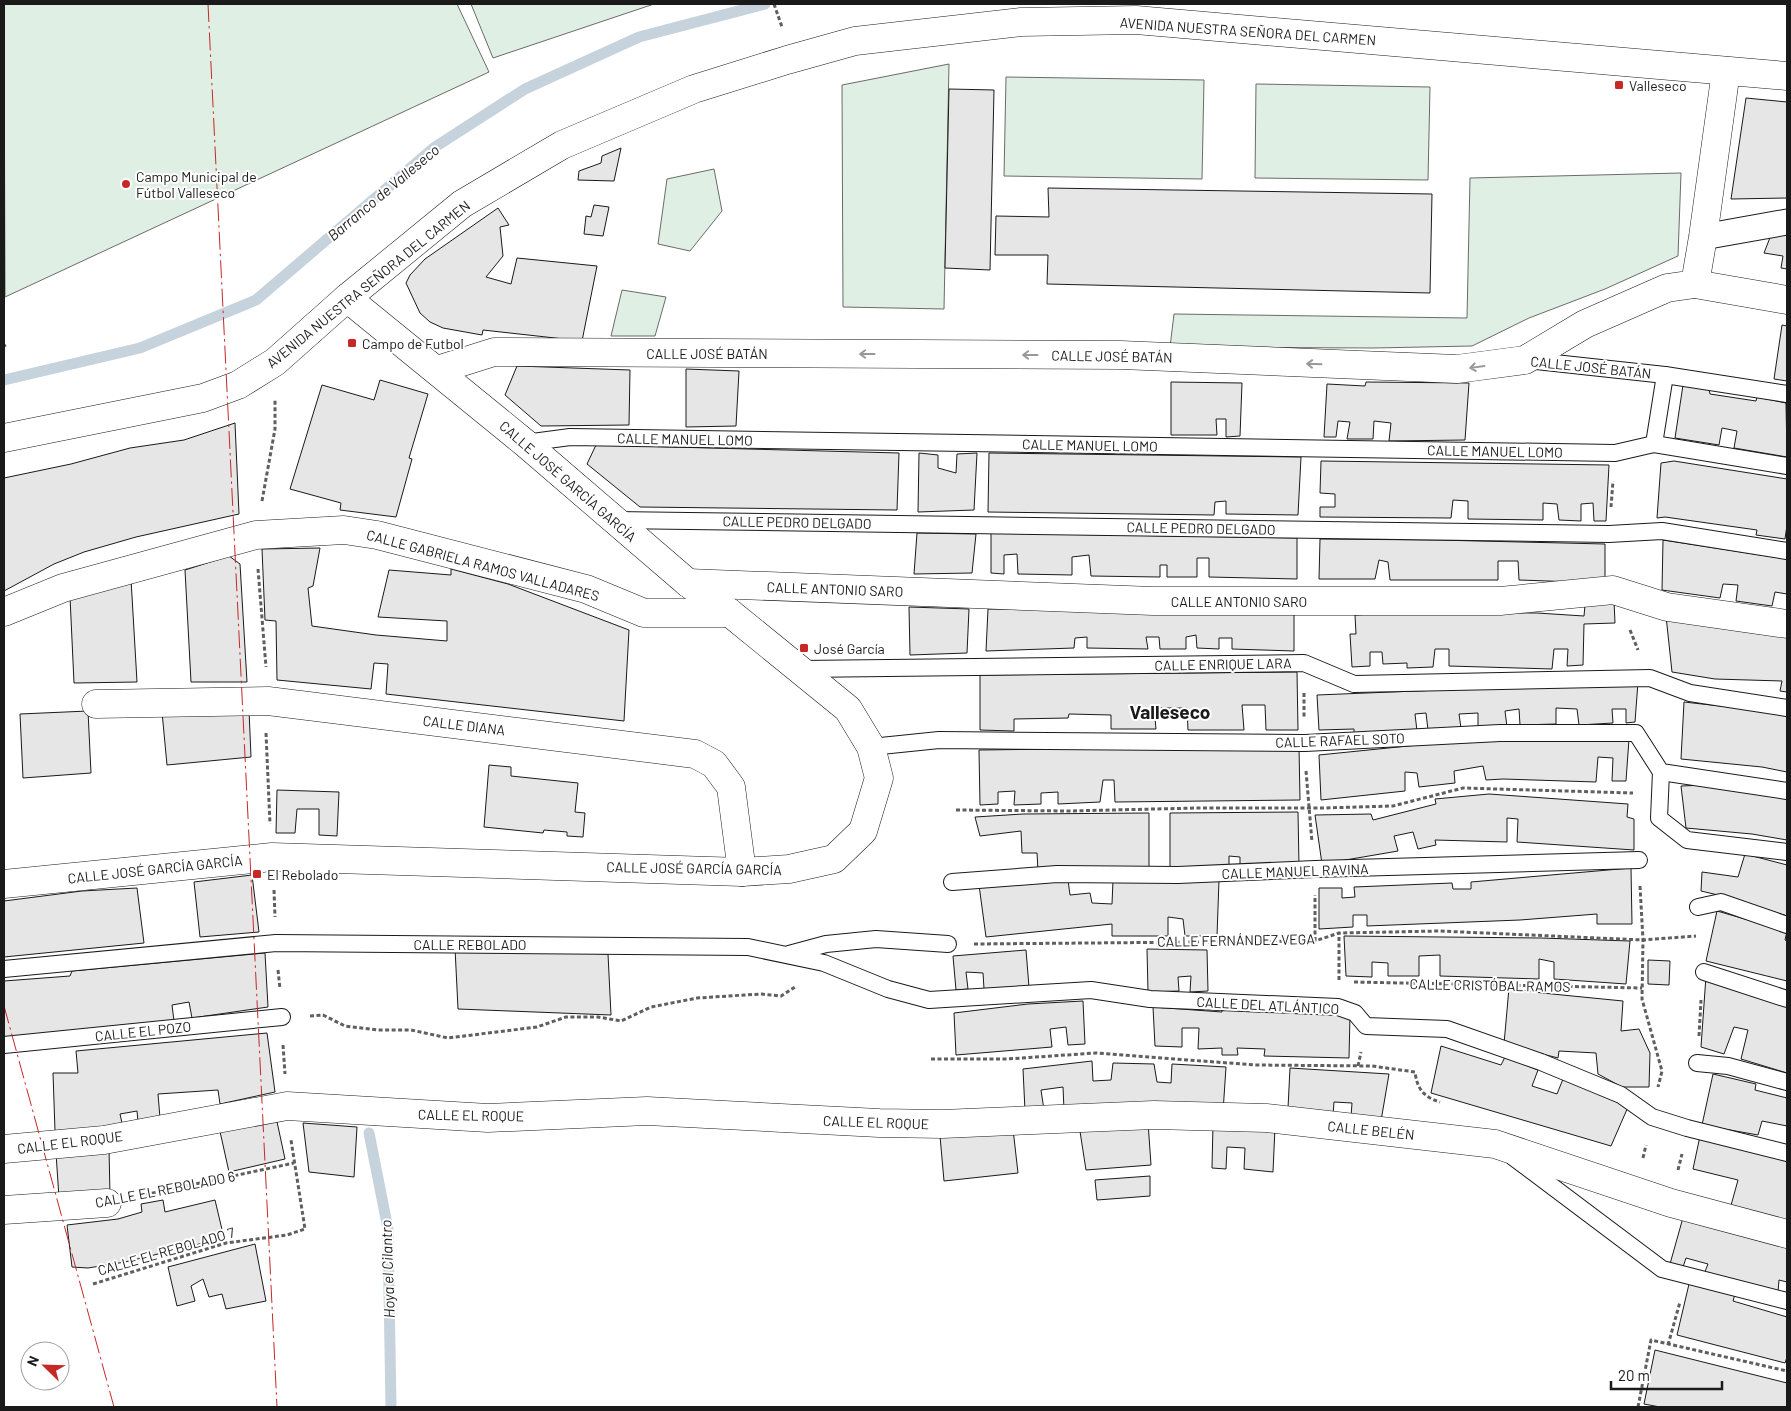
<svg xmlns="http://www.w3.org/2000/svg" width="1791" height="1411" viewBox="0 0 1791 1411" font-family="Barlow,sans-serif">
<rect width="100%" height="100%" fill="#fff"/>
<g fill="#e0efe3" stroke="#6a6a6a">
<path d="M4 4H457L489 72 5 297Z"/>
<path d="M471 4H654L493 58Z"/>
<path d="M949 64 944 309 843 307 842 85Z"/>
<path d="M1006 77 1204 80 1202 179 1004 176Z"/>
<path d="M1256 84 1430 87 1428 180 1255 178Z"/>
<path d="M714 169 722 211 690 251 658 244 667 179Z"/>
<path d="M1681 173 1678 256 1605 289 1529 318 1472 346 1374 348 1170 347 1174 314 1467 318 1470 178Z"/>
<path d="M622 290 666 297 655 336H611Z"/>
</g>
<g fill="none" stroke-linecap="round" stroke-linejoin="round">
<g stroke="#c6d2dc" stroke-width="11">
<path d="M4 380 140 348 256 300 435 147 525 89 639 37 765 4"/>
<path d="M369 1133 388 1229 391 1407"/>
</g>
</g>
<g fill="#e6e6e6" stroke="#1a1a1a">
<path d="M949 89 994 90 990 270 945 268Z"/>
<path d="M1746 98 1787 102V198L1731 199Z"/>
<path d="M621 148 614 181 578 180 579 171 601 163 602 156Z"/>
<path d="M1048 188 1432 194 1430 293 1047 284 1048 255H995L996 216 1049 217Z"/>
<path d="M594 205 609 207 603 236 584 234 586 216 591 217Z"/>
<path d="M498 208 509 225 500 227 503 256 486 277 511 284 517 258 597 266 582 341 483 330 482 335 443 328 430 322 420 313 406 283 410 275 425 259Z"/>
<path d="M1787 232V269L1781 268 1783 256 1764 253 1771 235Z"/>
<path d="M1782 325 1787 326V381L1774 379Z"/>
<path d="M517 366 630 370 629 425 541 426 505 395Z"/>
<path d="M686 369 739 371 736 426 686 427Z"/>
<path d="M380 380 428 394 409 458 412 459 396 517 340 510 341 503 290 489 322 385 374 400Z"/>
<path d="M1171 382 1242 383 1240 436 1226 437V419H1216L1217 435H1171Z"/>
<path d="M1366 382 1469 383 1465 440 1389 441 1391 423 1374 421 1373 439H1347L1350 422 1338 421 1336 437H1324L1327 384 1365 386Z"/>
<path d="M1683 385 1709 389 1710 394 1756 401 1757 397 1786 403 1787 457 1734 448 1737 431 1722 428 1719 445 1675 438Z"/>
<path d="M235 423 239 514 136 537 84 552 54 564 4 591V478L71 464 130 448 184 440Z"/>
<path d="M596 445 899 453 897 510 640 507 587 464Z"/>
<path d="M919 453 938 455V468L956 473 957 454 977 453 974 510 918 512Z"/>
<path d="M989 453 1301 457 1298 515 1226 514V501L1215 502 1214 515 988 512Z"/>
<path d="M1321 461 1609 465 1606 521H1594L1593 503 1581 504V521L1559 520 1557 504 1543 503V520L1468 519V501L1453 500 1451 518 1320 517V507H1335V494L1320 493Z"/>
<path d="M1674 461 1787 479V525L1785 539 1756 535 1757 530 1665 517 1657 518 1661 463Z"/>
<path d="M917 533 976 534 972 573 914 574Z"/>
<path d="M991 533 1297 538V579L1209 577V558H1197V577H1167V565H1160V577L1091 576 1089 555 1072 557V575L1018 574 1017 554 1004 555V574L991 573Z"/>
<path d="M1320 539 1437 540 1605 544V583L1519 580 1518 561H1498V580H1390L1388 562 1379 560 1375 579H1319Z"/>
<path d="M1663 540 1787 559V594L1775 592 1772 606 1736 601 1738 585 1723 584 1720 598 1662 590Z"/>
<path d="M320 548 313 586 308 588 312 626 376 635 447 641V621L378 617 389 570 451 575V569L508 584 629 630 624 721 386 694 388 664 374 663 371 689 277 680 276 621 265 620 262 549Z"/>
<path d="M229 556 240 564 247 682H191L185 570Z"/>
<path d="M131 579 137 682 74 683 70 597Z"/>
<path d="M1614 601 1615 623 1584 624 1583 665 1567 666 1568 649H1554L1552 669 1449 666V649H1435L1433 667 1407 668V663L1383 664 1382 652H1370V666L1352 667 1350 634H1356L1355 615 1406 612 1537 613 1584 616 1585 605Z"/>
<path d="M909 607 969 609 967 653 910 655Z"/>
<path d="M988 609 1294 610V651L1232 649V638H1219V649L1197 648 1196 635 1186 637V649H1160L1159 637H1146L1148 649 1087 648V637L1075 638 1074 648 986 651Z"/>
<path d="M1666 616 1787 632V692L1780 691 1782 681 1715 679 1672 672Z"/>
<path d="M1297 672 1298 730H1266L1265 705H1242L1244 730H1188L1187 708H1154L1156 729H1111V715L1069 714 1068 718 1014 719V731L980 730V675Z"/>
<path d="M1638 682 1635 722 1626 723V709H1612L1613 723 1579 725 1577 709 1556 708V724L1520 725 1519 709 1505 711 1507 727 1478 728V713L1459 714 1461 728 1428 730 1426 713 1415 714 1417 731 1354 735V729L1319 730 1317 695Z"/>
<path d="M1684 702 1738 708 1787 716V772L1762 767 1681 759Z"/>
<path d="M249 710 251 757 167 765 162 712Z"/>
<path d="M88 711 91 773 23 778 20 714Z"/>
<path d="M1497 737 1629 739 1626 781H1612L1613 758 1598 757 1596 782 1503 779 1486 780 1483 766 1454 771 1455 783 1419 787 1417 773 1405 772V791L1321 800 1319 755Z"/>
<path d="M1299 746 1300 800 1115 802 1114 780H1103L1100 802 1058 804V792L1041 793V804L1014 805 1015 791 998 792V804L980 805 979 750Z"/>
<path d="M489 765 511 767V776L578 783 575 812 585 813 583 837 567 836V832L544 830 543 833 484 827Z"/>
<path d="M1706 785 1787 796V840L1752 834 1686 828 1681 786Z"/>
<path d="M277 790 339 792 337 836 319 835V809H297L295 833H276Z"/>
<path d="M1489 794 1628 804 1627 817 1634 819V850L1517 842 1518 819 1507 818V842L1435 840 1436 845 1418 849 1413 832 1394 836 1398 851 1322 864 1315 815 1371 814 1373 820 1436 804 1435 799Z"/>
<path d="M1298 812 1299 866 1240 868V857L1229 856V868L1170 867V813Z"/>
<path d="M1149 813V867L1038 871 1037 853H1022L1021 831 980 836 975 817 1023 814Z"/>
<path d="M1745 854 1787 865V916L1735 899 1701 891 1702 872 1738 877Z"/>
<path d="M1631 868 1632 924H1597V914L1520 920 1367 926V915H1353V927L1319 929V888H1342V898L1355 897 1354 887 1452 883 1453 889H1471V882Z"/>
<path d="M252 875 259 932 200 937 194 882Z"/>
<path d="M1068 880 1070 895 1090 893 1092 903 1112 904 1113 880H1219L1217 936H1185L1183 919 1168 917V936H1112V924L986 937 979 885Z"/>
<path d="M137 888 144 943 4 957V901L82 891Z"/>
<path d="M1717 911 1787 931 1785 940 1787 941V981L1706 961Z"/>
<path d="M1344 936 1541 938 1630 941 1626 984 1554 979V962L1539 959V979L1440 976V955L1419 956V976H1388V963L1372 962V977L1346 976Z"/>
<path d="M455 948 608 954 611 1015 458 1009Z"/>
<path d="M1147 949 1207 950 1208 991 1190 992 1191 976 1178 977 1179 991 1148 992Z"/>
<path d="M1026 950 1029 987 984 989 983 973 966 972 968 989 956 990 953 956Z"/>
<path d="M265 953 268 1007 192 1018 189 1002 172 1005 174 1021 115 1027 4 1037V981L70 976 72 971Z"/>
<path d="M1648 960 1670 961 1669 985 1648 984Z"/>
<path d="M1706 976 1787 1004V1073L1741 1059 1748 1030 1734 1027 1724 1054 1701 1047Z"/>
<path d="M1509 988 1542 993 1623 1001 1621 1031 1639 1029 1650 1053 1649 1087H1622L1598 1074 1596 1053 1559 1051 1558 1058 1504 1044Z"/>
<path d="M1083 1001 1085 1044 1068 1045 1066 1027 1050 1029 1052 1047 956 1055 954 1013 1028 1004Z"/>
<path d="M1153 1007 1222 1012V1008L1350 1015 1349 1058 1264 1056 1265 1049 1237 1048 1238 1055H1222V1048L1198 1049 1199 1028H1182V1047L1155 1046Z"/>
<path d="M267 1033 275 1092 220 1104 218 1090 158 1094 160 1118 138 1122 137 1111 120 1114 122 1123 105 1127 55 1131 53 1073H78L76 1051Z"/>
<path d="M1441 1046 1501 1065 1505 1057 1538 1070 1532 1086 1557 1094 1563 1079 1628 1107 1611 1146 1431 1093Z"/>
<path d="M1092 1061 1093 1081 1111 1080 1113 1063 1154 1064 1157 1082 1171 1083 1172 1064 1226 1067 1223 1112 1064 1110 1063 1087 1041 1090 1044 1110 1025 1111 1023 1069Z"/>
<path d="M1290 1068 1389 1074 1381 1121 1351 1117 1352 1103 1334 1102 1333 1115 1288 1108Z"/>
<path d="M1713 1074 1756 1084 1755 1090 1787 1098V1126L1762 1121 1758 1135 1702 1125Z"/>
<path d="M276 1117 285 1159 229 1172 219 1127Z"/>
<path d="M1148 1122 1151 1165 1086 1170 1079 1125Z"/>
<path d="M303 1123 357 1127 354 1177 309 1172Z"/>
<path d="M1213 1124 1275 1127 1273 1172 1244 1169 1245 1148 1227 1147 1226 1169 1212 1168Z"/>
<path d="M1013 1129 1018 1173 944 1181 940 1136Z"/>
<path d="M1700 1136 1787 1158V1223L1730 1209 1738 1180 1693 1169Z"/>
<path d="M109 1149 110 1195 59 1198 56 1153Z"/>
<path d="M1150 1176V1196L1097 1200 1095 1180Z"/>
<path d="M163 1200 165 1212 215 1200 224 1238 125 1262 88 1268 72 1267 67 1225 118 1219 142 1212 141 1204Z"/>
<path d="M1684 1214 1787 1240V1282L1779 1280 1778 1292 1704 1274 1708 1264 1686 1258 1683 1267 1670 1264Z"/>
<path d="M255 1244 266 1301 226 1309 222 1294 209 1297 203 1279 191 1286 195 1301 177 1306 168 1267Z"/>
<path d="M1689 1284 1735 1294 1733 1301 1787 1317V1357L1785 1363 1677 1335Z"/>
<path d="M1655 1350 1787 1383V1407H1660L1644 1404Z"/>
</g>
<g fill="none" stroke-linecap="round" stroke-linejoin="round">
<g stroke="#1a1a1a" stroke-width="18">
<g id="service">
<path d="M1527 360 1665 375 1787 394"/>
<path d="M525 443 570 437 1615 453 1654 444 1665 375"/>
<path d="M1654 444 1787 466"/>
<path d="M614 520 1609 534 1662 531 1787 551"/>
<path d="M800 669 1304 663 1354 684 1650 678 1690 693 1787 708"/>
<path d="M871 747 939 740 1305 743 1500 733H1636L1661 772 1787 791"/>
<path d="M1661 772 1659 818 1687 840 1787 852"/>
<path d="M952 882 1057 874 1178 875 1315 869 1639 860"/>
<path d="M1698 907 1721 902 1787 925"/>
<path d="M789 954 826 944 876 939 948 944"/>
<path d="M4 969 276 943 748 947 824 963 888 989 929 1000 1091 990 1150 999 1338 1007 1355 1013 1366 1026 1447 1029 1541 1062 1621 1095 1652 1117 1687 1128 1787 1153"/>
<path d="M1704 972 1787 999"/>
<path d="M4 1045 282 1017"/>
<path d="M1697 1063 1728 1066 1787 1082"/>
<path d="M1513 1157 1662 1269 1787 1301"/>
</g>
</g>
<g stroke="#1a1a1a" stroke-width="27">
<path id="pedestrian" d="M1703 237 1787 222"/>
</g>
<g stroke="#1a1a1a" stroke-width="29">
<g id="minor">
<path d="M1695 284 1787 300"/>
<path d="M437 370 494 352 1121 355 1457 369 1525 360 1585 324 1667 288 1695 284 1703 237 1726 71"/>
<path d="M4 438 203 398 238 385 275 362 347 298 462 204 562 145 694 89 787 60 855 41 1021 22 1136 20 1787 76"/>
<path d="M688 583 1153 601H1500L1613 590 1667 607 1787 624"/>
<path d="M4 612 63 588 256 535 344 530 377 535 586 589 644 613H730"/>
<path d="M96 704 268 701 695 754 714 764 731 787 742 872"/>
<path d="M4 884 272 857 742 872 789 869 834 859 863 831 879 778 871 747 848 709 730 613 688 583 525 443 347 298"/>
<path d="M4 1149 104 1140 287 1106 488 1118 647 1111 879 1123 942 1124 1154 1115 1266 1118 1495 1144 1671 1203 1787 1234"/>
<path d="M4 1210 107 1203"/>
</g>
</g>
<g stroke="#5f5f5f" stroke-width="3" stroke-dasharray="4 2.5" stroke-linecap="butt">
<path d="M774 4 782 27"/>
<path d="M4 346 6 345"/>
<path d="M262 501 275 429V400"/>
<path d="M1611 507 1613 481"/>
<path d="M258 569 266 667"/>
<path d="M1630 630 1638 650"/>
<path d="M1304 693V717"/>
<path d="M266 733 270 824"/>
<path d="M1306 771 1312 842"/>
<path d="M956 810 1069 811 1198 808H1323L1393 806 1463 788 1633 793"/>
<path d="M1640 886 1643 940 1642 999 1662 1071 1658 1087"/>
<path d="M274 890 275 917"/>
<path d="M1315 941V895"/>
<path d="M974 944 1315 941 1339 933 1439 931 1643 940 1696 936"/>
<path d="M278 970 280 989"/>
<path d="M1339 980V933"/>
<path d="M1354 982 1642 988"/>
<path d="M310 1016 323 1015 345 1026 378 1030H411L448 1038 537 1027 566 1017H598L621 1021 651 1007 697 998 761 994 781 996 795 987"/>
<path d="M1699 1036 1701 1000"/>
<path d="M283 1045 285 1074"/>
<path d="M931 1059H1007L1096 1053 1255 1065 1372 1066 1415 1072C1417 1088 1423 1097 1440 1102"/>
<path d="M1358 1066 1361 1052"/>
<path d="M1643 1158 1646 1145"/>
<path d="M1678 1170 1682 1154"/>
<path d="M139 1196 294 1163"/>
<path d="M93 1284 226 1243 287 1235 305 1229 291 1140"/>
<path d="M1668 1345 1680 1302"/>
<path d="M1638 1407 1651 1340 1787 1371"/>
</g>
<use href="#service" stroke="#fff" stroke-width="16"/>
<use href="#pedestrian" stroke="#fff" stroke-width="25"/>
<use href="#minor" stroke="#fff" stroke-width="28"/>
<g stroke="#c62828" stroke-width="1" stroke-dasharray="18 4 2.5 4" stroke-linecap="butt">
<path d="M208 4 277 1407"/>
<path d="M4 1006 114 1407"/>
</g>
</g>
<defs><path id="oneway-shaft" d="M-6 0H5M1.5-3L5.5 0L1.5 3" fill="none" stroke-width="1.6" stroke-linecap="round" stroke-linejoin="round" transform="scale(1.25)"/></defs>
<g stroke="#989898">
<use href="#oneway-shaft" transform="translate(867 354) rotate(-180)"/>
<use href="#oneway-shaft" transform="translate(1030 355) rotate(-180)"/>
<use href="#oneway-shaft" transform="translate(1314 364) rotate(-178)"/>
<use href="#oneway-shaft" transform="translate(1477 367) rotate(172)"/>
</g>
<g fill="#c62828" stroke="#fff" stroke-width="2">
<rect x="1614" y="80" width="10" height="10" rx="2.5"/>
<circle cx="126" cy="184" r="5"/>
<rect x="347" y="338" width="10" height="10" rx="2.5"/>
<rect x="799" y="643" width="10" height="10" rx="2.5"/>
<rect x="252" y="869" width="10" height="10" rx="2.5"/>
</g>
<g text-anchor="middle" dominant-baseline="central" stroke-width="4" stroke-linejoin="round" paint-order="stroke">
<g font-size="14" fill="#1a1a1a" stroke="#fff">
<text transform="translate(1248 31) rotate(4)">AVENIDA NUESTRA SEÑORA DEL CARMEN</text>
<text transform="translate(368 284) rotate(-39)">AVENIDA NUESTRA SEÑORA DEL CARMEN</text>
<text x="707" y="353">CALLE JOSÉ BATÁN</text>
<text transform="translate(1112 356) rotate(1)">CALLE JOSÉ BATÁN</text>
<text transform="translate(1591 367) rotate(6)">CALLE JOSÉ BATÁN</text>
<text transform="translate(685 439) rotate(1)">CALLE MANUEL LOMO</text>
<text transform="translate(1090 445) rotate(1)">CALLE MANUEL LOMO</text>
<text transform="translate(1495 451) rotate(1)">CALLE MANUEL LOMO</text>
<text transform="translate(568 481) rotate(41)">CALLE JOSÉ GARCÍA GARCÍA</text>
<text transform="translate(797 522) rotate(1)">CALLE PEDRO DELGADO</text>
<text transform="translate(1201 528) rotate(1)">CALLE PEDRO DELGADO</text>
<text transform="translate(483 565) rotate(15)">CALLE GABRIELA RAMOS VALLADARES</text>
<text transform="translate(835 589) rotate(2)">CALLE ANTONIO SARO</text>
<text x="1239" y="601">CALLE ANTONIO SARO</text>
<text transform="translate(1223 664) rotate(-1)">CALLE ENRIQUE LARA</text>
<text transform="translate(464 725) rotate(7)">CALLE DIANA</text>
<text transform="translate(1340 740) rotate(-2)">CALLE RAFAEL SOTO</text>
<text transform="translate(694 868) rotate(1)">CALLE JOSÉ GARCÍA GARCÍA</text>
<text transform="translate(155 869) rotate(-6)">CALLE JOSÉ GARCÍA GARCÍA</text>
<text transform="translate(1295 871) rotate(-2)">CALLE MANUEL RAVINA</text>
<text transform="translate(1236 940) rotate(-1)">CALLE FERNÁNDEZ VEGA</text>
<text x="470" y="944">CALLE REBOLADO</text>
<text transform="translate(1490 985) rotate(1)">CALLE CRISTÓBAL RAMOS</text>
<text transform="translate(1268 1005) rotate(3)">CALLE DEL ATLÁNTICO</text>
<text transform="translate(143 1031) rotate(-6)">CALLE EL POZO</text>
<text transform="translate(471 1115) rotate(1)">CALLE EL ROQUE</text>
<text transform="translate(876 1122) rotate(2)">CALLE EL ROQUE</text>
<text transform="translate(1371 1130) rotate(6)">CALLE BELÉN</text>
<text transform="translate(70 1142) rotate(-7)">CALLE EL ROQUE</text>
<text transform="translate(165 1189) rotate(-11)">CALLE EL REBOLADO 6</text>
<text transform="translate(166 1251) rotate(-16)">CALLE EL REBOLADO 7</text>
</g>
<g font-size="14" fill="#1a1a1a" stroke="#fff" text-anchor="start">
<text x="1629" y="85">Valleseco</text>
<text x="136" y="176">Campo Municipal de<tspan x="136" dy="16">Fútbol Valleseco</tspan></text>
<text x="362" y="343">Campo de Futbol</text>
<text x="814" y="648">José García</text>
<text x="267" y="874">El Rebolado</text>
</g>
<g font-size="15" font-style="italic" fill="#1a1a1a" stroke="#fff">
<text transform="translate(383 192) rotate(-40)">Barranco de Valleseco</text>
<text transform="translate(387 1269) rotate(-92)">Hoya el Cilantro</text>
</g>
<g font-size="19" font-weight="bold" fill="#1a1a1a" stroke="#fff">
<text x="1170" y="711">Valleseco</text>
</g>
</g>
<rect width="1791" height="1411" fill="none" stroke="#1a1a1a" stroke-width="10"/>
<g transform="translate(45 1366) rotate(293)"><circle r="24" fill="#ffffff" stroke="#a3a3a3"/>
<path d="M0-4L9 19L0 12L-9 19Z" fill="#c62828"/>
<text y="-8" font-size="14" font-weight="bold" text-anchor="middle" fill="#1a1a1a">N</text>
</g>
<path d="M1611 1381v8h111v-8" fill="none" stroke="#1a1a1a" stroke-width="2.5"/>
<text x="1618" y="1381" font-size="15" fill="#1a1a1a" stroke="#ffffff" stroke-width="4" paint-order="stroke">20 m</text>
</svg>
